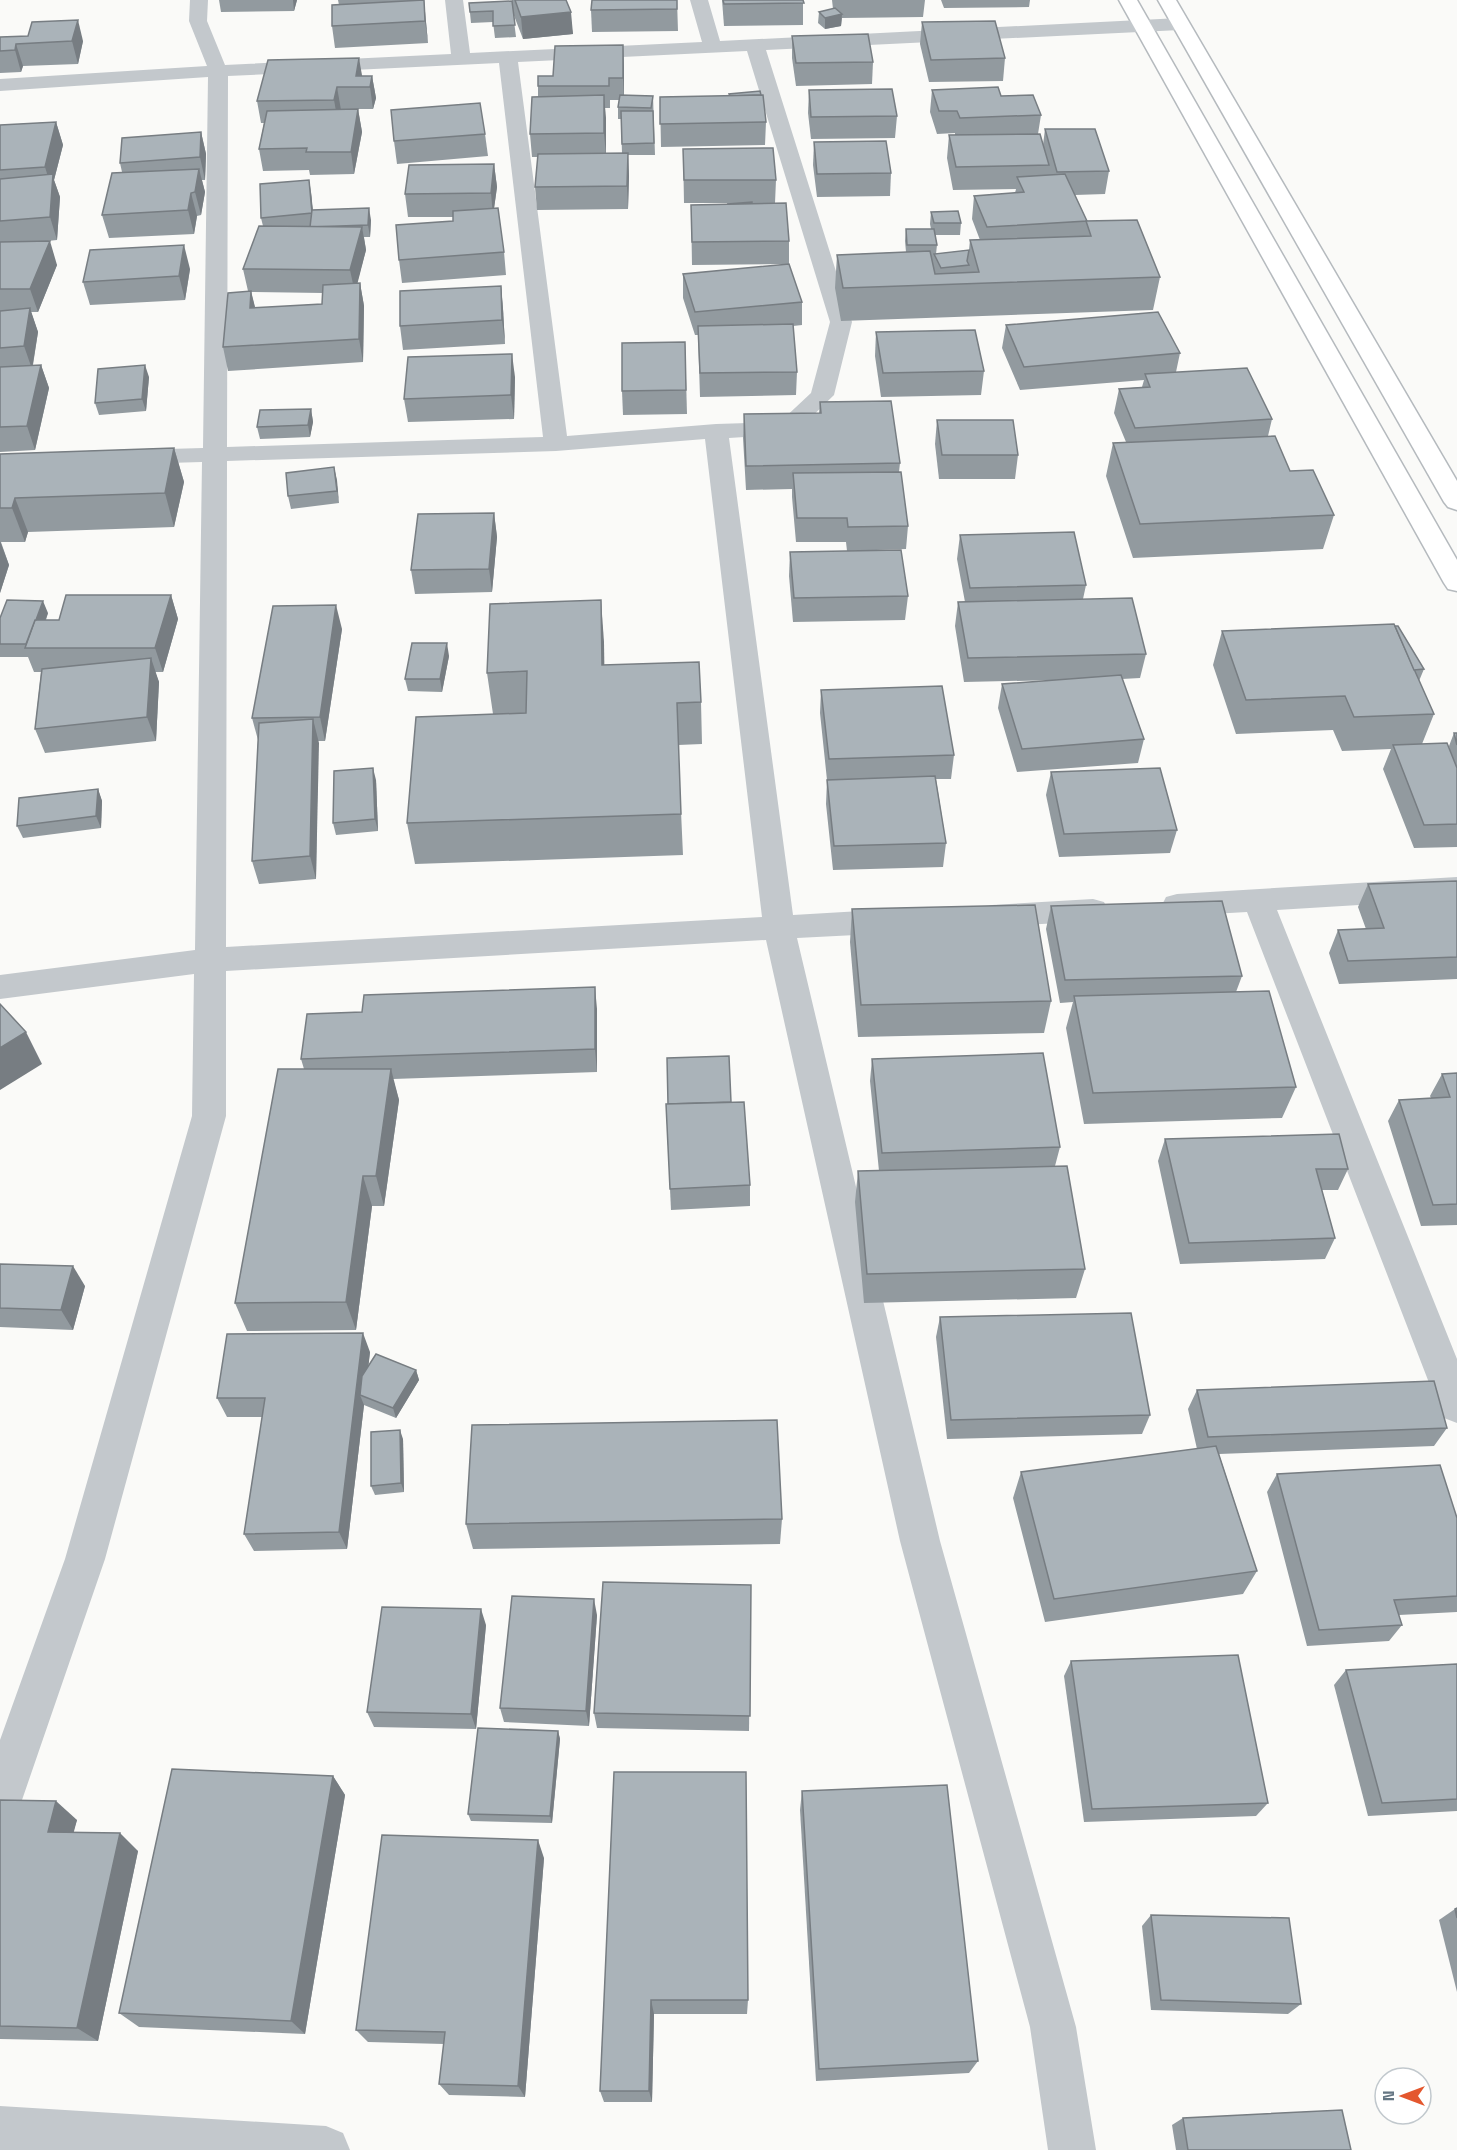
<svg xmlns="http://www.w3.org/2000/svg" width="1457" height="2150" viewBox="0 0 1457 2150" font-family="'Space Grotesk',sans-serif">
<rect width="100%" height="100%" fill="#fafaf8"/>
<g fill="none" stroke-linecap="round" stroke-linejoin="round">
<g stroke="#b5babe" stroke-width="3">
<g id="major">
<path d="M1119 0H1137L1457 560V591L1448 589 1444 583Z"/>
<path d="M1158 0H1176L1457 481V510L1448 507 1444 502Z"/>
</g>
</g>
<g fill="#c3c8cc" fill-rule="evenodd">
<path d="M190 0H208L207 21 225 65 451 54 445 0H463L470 53 702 42 690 0H708L720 41 1180 18 1186 20 1189 24 1186 28 1180 30 766 50 852 322 834 395 794 434 729 438 793 915 895 909 906 913 910 921 906 929 895 933 797 938 940 1541 1076 2027 1096 2150H1048L1030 2027 900 1541 766 940 226 971V1116L105 1559 22 1800 15 1815 0 1822V1740L65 1559 192 1116 194 974 0 999V975L195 950 202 462 133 464 124 462 121 457 124 452 133 450 203 448 208 77 0 91V79L207 66 189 21ZM747 51 830 322 811 393 780 422 716 424 567 436 518 62ZM499 63 543 437 227 447 228 76ZM705 439 762 917 226 947 227 461 556 451Z"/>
<path d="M1457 877V899L1277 910 1457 1359V1423L1444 1418 1438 1406 1247 912 1177 916 1166 913 1162 905 1166 897 1177 894Z"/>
<path d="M1093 899 1104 902 1108 910 1104 918 1093 921 992 927 981 924 977 916 981 908 992 905Z"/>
<path d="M0 2106 326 2126 343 2133 350 2150H0Z"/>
</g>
<use href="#major" fill="#fff" fill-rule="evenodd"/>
</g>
<g fill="#929a9f" fill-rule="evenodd">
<path d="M219 0H297L294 11 221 12Z"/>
<path d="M338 0H415L426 22 428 43 335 48 332 26 339 5Z"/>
<path d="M512 0H566L573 34 523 39 513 13 516 37 495 38 493 22 471 23 469 3 512 1Z"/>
<path d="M677 0 678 31 592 32 591 10Z"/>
<path d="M722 0H803V25L724 26Z"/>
<path d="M832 0H925L923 17 842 18 841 26 825 29 818 23 819 12 833 9Z"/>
<path d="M941 0H1030L1029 7 944 8Z"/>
<path d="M922 22 1005 58 1003 81 929 82 920 44Z"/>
<path d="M792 36 873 62 872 84 796 86 792 58Z"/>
<path d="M0 37 83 41 78 64 23 66 21 72 0 73Z"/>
<path d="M623 45 624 68V95L653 96 655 155H628L629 176 628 209 537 210 535 187 538 157H532L530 134 538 96V86L553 76ZM610 100H619L618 107V119H621L622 153H606L605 108H610Z"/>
<path d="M362 76H372L376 98 373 109H358L362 132 354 174 310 175 309 170 263 171 259 149 264 123H261L257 101Z"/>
<path d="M809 90 897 116 895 138 811 139 808 113Z"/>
<path d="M932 90 1001 96 1041 115 1038 134 1043 145 1045 129 1109 171 1105 194 1075 195 1087 221 1160 277 1153 310 841 321 835 288 837 255 906 252 905 241 906 229H931L930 224 931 212 961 223 960 235H935L937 245 936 254 969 250 970 240H980L972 219 974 196 1015 193 1016 189 953 190 947 158 949 135H955V133L937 134 930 112Z"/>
<path d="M729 94 766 122 765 145 661 147 660 97 729 96Z"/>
<path d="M56 122 63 145 54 180 60 197 57 240 38 242 57 265 38 312H31L38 332 33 365H41L49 388 35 450 0 452V125Z"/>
<path d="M201 132 206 154 205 180H202L205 192 201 215 197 216 194 234 109 238 102 215 122 172 120 163Z"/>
<path d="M485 134 488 156 397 164 394 141Z"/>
<path d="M814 142 891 173 890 196 817 197 813 165Z"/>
<path d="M683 149 776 180 775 203H752L789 241V264L692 265 691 205 727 204 742 203H684Z"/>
<path d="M494 164 497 187 494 208 504 252 506 275 402 283 399 260 453 221V217H408L405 194Z"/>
<path d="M311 192 313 210 371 220 370 237H364L366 250 357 283H360L364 306 363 362 228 371 223 347 248 291 243 269 263 226 261 218ZM251 292 323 293 322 304 255 308Z"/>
<path d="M190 269 185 300 90 305 83 282Z"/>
<path d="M683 274 802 302V325L793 326 797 372 796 395 700 397 698 335H695L683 298Z"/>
<path d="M501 286 503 309 505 344 403 350 400 326Z"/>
<path d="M1006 325 1180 353 1176 372 1272 419 1268 436 1290 471 1334 515 1323 549 1133 558 1106 476 1113 443 1126 442 1114 413 1119 389 1142 387 1144 380 1020 390 1002 348Z"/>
<path d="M876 332 984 371 981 395 881 397 875 356Z"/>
<path d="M685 342 687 414 623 415 622 391Z"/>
<path d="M149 377 146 411 99 415 95 403Z"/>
<path d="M515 377 514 419 408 422 404 399Z"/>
<path d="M820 402 900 463 899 472 908 526 906 549 847 551 846 542H796L792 497V489L746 490 743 438 744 414 819 413Z"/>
<path d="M311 409 313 422 310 437 260 439 257 427Z"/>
<path d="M937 420 1018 455 1015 479H939L935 444Z"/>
<path d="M174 448 184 482 174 527 28 532 25 542H1L9 565 0 593V454Z"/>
<path d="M334 467 339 503 291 509 288 496Z"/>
<path d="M494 513 497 537 492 592 415 594 411 570Z"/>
<path d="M960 535 1086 585 1083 599 1146 654 1140 678 1122 679 1144 739 1138 763 1017 772 998 708 1002 684 1058 680 964 682 955 626 958 602H965L957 559Z"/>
<path d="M790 552 908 596 905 620 793 622 789 576Z"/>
<path d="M171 595 178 619 163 672H155L159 682 156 741 45 753 35 729 41 672H34L28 657H0V618L48 613 46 620H59Z"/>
<path d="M342 629 325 741H318L316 879 259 884 252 861 258 740 252 718Z"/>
<path d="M1222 631 1424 669 1419 681 1434 714 1422 744 1450 753 1449 746 1454 733H1457V847L1414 848 1383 769 1391 749 1342 751 1333 730 1236 734 1213 665Z"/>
<path d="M604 642V665L701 702 702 744 678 745 683 855 415 864 407 823 493 714 487 673Z"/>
<path d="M449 656 442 692 408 691 405 679Z"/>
<path d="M821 690 954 755 951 779H936L946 843 943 867 833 870 826 804 827 780 820 713Z"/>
<path d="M1051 772 1177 830 1170 853 1059 857 1046 795Z"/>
<path d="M376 780 378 831 336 835 333 823Z"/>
<path d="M98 789 102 801 101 828 23 838 17 826Z"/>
<path d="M1457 881V979L1339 984 1329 953 1338 930 1366 929 1358 907 1368 884Z"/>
<path d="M1051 906 1242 976 1236 992 1296 1087 1282 1118 1084 1124 1066 1028 1073 1002 1060 1003 1046 929Z"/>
<path d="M852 909 1051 1001 1044 1033 858 1037 850 942Z"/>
<path d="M597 1009V1072L393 1079 399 1100 384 1206H372L356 1330 247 1331 235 1303 304 1069 301 1059Z"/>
<path d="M872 1059 1060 1147 1055 1166 1085 1269 1076 1298 864 1303 855 1202 858 1171H879L870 1081Z"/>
<path d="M1457 1073V1225L1421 1226 1388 1121 1399 1100 1431 1098 1430 1096 1442 1074Z"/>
<path d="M731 1102 750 1185V1206L671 1210 666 1104Z"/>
<path d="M1165 1139 1348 1169 1338 1190H1322L1335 1238 1325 1259 1180 1264 1158 1161Z"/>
<path d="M0 1264 85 1286 73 1330 0 1327Z"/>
<path d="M940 1317 1150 1415 1142 1434 947 1439 936 1337Z"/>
<path d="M370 1352 368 1367 416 1370 419 1380 396 1418 364 1405 347 1549 254 1551 244 1534 262 1417H227L217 1398Z"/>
<path d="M1197 1390 1447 1428 1434 1446 1219 1454 1257 1571 1243 1594 1045 1622 1013 1498 1021 1472 1197 1449 1188 1409Z"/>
<path d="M403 1439 404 1492 375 1495 371 1486Z"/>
<path d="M1277 1474 1457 1518V1612L1399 1615 1402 1625 1389 1641 1307 1646 1267 1492Z"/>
<path d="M782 1519 780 1544 473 1549 466 1524Z"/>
<path d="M751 1585 749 1731 597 1728 594 1713Z"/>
<path d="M597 1615 589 1726 504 1722 500 1708Z"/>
<path d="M486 1625 476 1729 374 1727 367 1712Z"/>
<path d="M1071 1661 1268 1803 1256 1816 1084 1822 1064 1676Z"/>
<path d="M1457 1664V1811L1368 1816 1334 1685 1346 1670Z"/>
<path d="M558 1731 560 1739 552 1823 471 1821 468 1814Z"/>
<path d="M614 1772 748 2000 747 2014H654L652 2102H604L600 2091Z"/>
<path d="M333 1776 345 1795 305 2034 139 2027 119 2013Z"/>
<path d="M802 1791 978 2061 969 2073 816 2081 800 1810Z"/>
<path d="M0 1800 77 1820 73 1832 138 1851 98 2041 0 2039Z"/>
<path d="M544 1858 525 2097 449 2095 439 2084 444 2044 368 2042 356 2030Z"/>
<path d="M1457 1908V1992L1439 1920 1455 1909Z"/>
<path d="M1151 1915 1301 2004 1288 2014 1151 2010 1142 1926Z"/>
<path d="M1183 2118 1351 2150H1176L1172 2125Z"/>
</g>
<g fill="#777d82">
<path d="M293 0H297L294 11Z"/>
<path d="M424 0 426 22 428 43 425 21Z"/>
<path d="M571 12 573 34 523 39 521 17Z"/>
<path d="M842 14 841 26 825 29V18Z"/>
<path d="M78 20 83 41 78 64 72 41Z"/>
<path d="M16 44 23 66 21 72 15 50Z"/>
<path d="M623 45 624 68V100L623 78Z"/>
<path d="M359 58 363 81 356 76Z"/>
<path d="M372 76 376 98 373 109 370 87Z"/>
<path d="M337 87 341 110 338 122 334 100Z"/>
<path d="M604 95 606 118V156L604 133Z"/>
<path d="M358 109 362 132 354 174 351 152Z"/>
<path d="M56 122 63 145 54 180 60 197 57 240 50 217 52 190 45 167Z"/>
<path d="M201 132 206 154 205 180 200 157Z"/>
<path d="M628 153 629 176 628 209 627 186Z"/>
<path d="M494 164 497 187 493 216 491 193Z"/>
<path d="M199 169 205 192 201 215 195 192Z"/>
<path d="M309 180 311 192 314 225 312 213Z"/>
<path d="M191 193 197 216 194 234 188 210Z"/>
<path d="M369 208 371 220 370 237 368 225Z"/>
<path d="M362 227 366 250 355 293 350 270Z"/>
<path d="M50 241 57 265 38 312 30 289Z"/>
<path d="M184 245 190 269 185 300 179 276Z"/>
<path d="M360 283 364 306 363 362 359 339Z"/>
<path d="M501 286 503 309 505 344 502 320Z"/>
<path d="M251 291 257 315 250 308Z"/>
<path d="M30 308 38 332 32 369 24 346Z"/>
<path d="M512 354 515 377 514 419 511 395Z"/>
<path d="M41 365 49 388 35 450 27 426Z"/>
<path d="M145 365 149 377 146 411 142 399Z"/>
<path d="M311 409 313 422 310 437 308 425Z"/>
<path d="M174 448 184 482 174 527 165 493Z"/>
<path d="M334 467 337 480 339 503 337 491Z"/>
<path d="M15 498 28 532 25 542 12 508Z"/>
<path d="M494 513 497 537 492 592 489 569Z"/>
<path d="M0 541 9 565 0 593Z"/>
<path d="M171 595 178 619 163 672 155 648Z"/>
<path d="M601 600 604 642 605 707 602 665Z"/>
<path d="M43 601 48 613 35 648 27 644Z"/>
<path d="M336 605 342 629 325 741 320 717Z"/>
<path d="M447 643 449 656 442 692 440 679Z"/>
<path d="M151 658 159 682 156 741 147 717Z"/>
<path d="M313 719 319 743 316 879 310 856Z"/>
<path d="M373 768 376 780 378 831 375 819Z"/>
<path d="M98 789 102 801 101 828 96 816Z"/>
<path d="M595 987 597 1009V1072L595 1049Z"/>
<path d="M26 1032 42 1064 0 1090V1048Z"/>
<path d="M391 1069 399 1100 384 1206 376 1176Z"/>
<path d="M363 1176 372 1206 356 1330 346 1302Z"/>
<path d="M73 1266 85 1286 73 1330 61 1310Z"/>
<path d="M363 1333 370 1352 365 1397 360 1395 364 1405 347 1549 339 1532Z"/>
<path d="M416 1370 419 1380 396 1418 393 1408Z"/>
<path d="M400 1430 403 1439 404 1492 401 1483Z"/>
<path d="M594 1599 597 1615 589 1726 586 1711Z"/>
<path d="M481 1609 486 1625 476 1729 471 1714Z"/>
<path d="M558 1731 560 1739 552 1823 550 1816Z"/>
<path d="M333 1776 345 1795 305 2034 291 2021Z"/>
<path d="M56 1801 77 1820 69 1850 48 1832Z"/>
<path d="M120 1833 138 1851 98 2041 77 2028Z"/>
<path d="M538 1840 544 1858 525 2097 518 2086Z"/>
<path d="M651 2000 654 2014 652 2102 649 2091Z"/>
</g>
<g fill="#aab3b9" stroke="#777d82" stroke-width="1.5">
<path d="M424 0 425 21 332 26V5Z"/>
<path d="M515 0H566L571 12 521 17Z"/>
<path d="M592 0H677V9L591 10Z"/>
<path d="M723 0H803L804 3 724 4Z"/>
<path d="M512 1 515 25 493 26V11L470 12 469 3Z"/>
<path d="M835 8 842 14 825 18 819 12Z"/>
<path d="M78 20 72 41 16 44 15 50 0 51V37L28 36 32 22Z"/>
<path d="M995 21 1005 58 931 60 922 22Z"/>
<path d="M868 34 873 62 796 63 792 36Z"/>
<path d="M623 45V78H609V86H538V76H553L555 46Z"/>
<path d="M359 58 356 76H372L370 87H337L334 100 257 101 268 60Z"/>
<path d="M998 87 1001 96 1033 95 1041 115 960 118 957 111H939L932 90Z"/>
<path d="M892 89 897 116 811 117 809 90Z"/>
<path d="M760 91 761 95 730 96 729 94Z"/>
<path d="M604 95V133L530 134 532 97Z"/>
<path d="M620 95 653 96 651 108 618 107Z"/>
<path d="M763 95 766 122 660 124V97Z"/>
<path d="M480 103 485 134 394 141 391 110Z"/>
<path d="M358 109 351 152H306L307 148 259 149 267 111Z"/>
<path d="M621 111H653L654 143 622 144Z"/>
<path d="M56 122 45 167 0 170V125Z"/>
<path d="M1045 129H1095L1109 171 1057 172Z"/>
<path d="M201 132 200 157 120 163 122 138Z"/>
<path d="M1040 134 1049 165 956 167 949 135Z"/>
<path d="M886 141 891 173 817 174 814 142Z"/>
<path d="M773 148 776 180H684L683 149Z"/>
<path d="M628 153 627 186 535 187 538 154Z"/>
<path d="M494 164 491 193 405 194 409 165Z"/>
<path d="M199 169 195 192 191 193 188 210 102 215 112 173Z"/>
<path d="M53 174 50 217 0 221V179Z"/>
<path d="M1065 174 1087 221 987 227 974 196 1024 192 1017 177Z"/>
<path d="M309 180 312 213 261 218 260 184Z"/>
<path d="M752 202V204H727Z"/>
<path d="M786 203 789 241 692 242 691 205Z"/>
<path d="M369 208 368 225 310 227 312 210Z"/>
<path d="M498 208 504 252 399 260 396 225 453 221V211Z"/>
<path d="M958 211 961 223H934L931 212Z"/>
<path d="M1137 220 1160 277 843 288 837 255 930 251 935 274 979 272 970 240 1091 236 1086 221Z"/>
<path d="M259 226 362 227 350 270 243 269Z"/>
<path d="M906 229H934L937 245H907Z"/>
<path d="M50 241 30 289H0V242Z"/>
<path d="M184 245 179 276 83 282 90 250Z"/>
<path d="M969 250 967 261 969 265 941 268 934 254Z"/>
<path d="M789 264 802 302 695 312 683 274Z"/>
<path d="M360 283 359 339 223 347 228 293 251 291 250 308 322 304 323 285Z"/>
<path d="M501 286 502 320 400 326V291Z"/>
<path d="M30 308 24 346 0 348V311Z"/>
<path d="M1158 312 1180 353 1024 367 1006 325Z"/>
<path d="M793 324 797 372 700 373 698 326Z"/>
<path d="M975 330 984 371 883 373 876 332Z"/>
<path d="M685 342 686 390 622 391V343Z"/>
<path d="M512 354 511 395 404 399 408 357Z"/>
<path d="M41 365 27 426 0 427V367Z"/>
<path d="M145 365 142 399 95 403 98 369Z"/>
<path d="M1247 368 1272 419 1135 428 1119 389 1150 387 1145 374Z"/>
<path d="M891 401 900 463 746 466 744 414 821 413 820 402Z"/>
<path d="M311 409 308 425 257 427 260 410Z"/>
<path d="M937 420H1013L1018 455H942Z"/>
<path d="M1275 436 1290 471 1313 470 1334 515 1140 524 1113 443Z"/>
<path d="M174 448 165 493 15 498 12 508H0V454Z"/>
<path d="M334 467 337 491 288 496 286 473Z"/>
<path d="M901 472 908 526 848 527 847 518H797L793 473Z"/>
<path d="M494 513 489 569 411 570 418 514Z"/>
<path d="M1074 532 1086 585 970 588 960 535Z"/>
<path d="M901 550 908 596 794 598 790 552Z"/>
<path d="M66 595H171L155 648H25L35 620H59Z"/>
<path d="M1132 598 1146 654 968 658 958 602Z"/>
<path d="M7 600 43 601 36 620H35L26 644H0V618Z"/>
<path d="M601 600 602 665 699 662 701 702 677 703 681 814 407 823 416 717 526 713 527 671 487 673 490 604Z"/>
<path d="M336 605 320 717 252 718 273 606Z"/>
<path d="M1394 624 1434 714 1354 717 1345 696 1246 700 1222 631Z"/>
<path d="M1395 626H1398L1424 669 1414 670Z"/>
<path d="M412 643H447L440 679H405Z"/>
<path d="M151 658 147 717 35 729 42 669Z"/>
<path d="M1121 675 1144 739 1022 749 1002 684Z"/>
<path d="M942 686 954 755 829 759 821 690Z"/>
<path d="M313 719 310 856 252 861 259 723Z"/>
<path d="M1454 733H1457V745Z"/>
<path d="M1447 743 1457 768V824L1424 825 1393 745Z"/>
<path d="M373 768 375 819 333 823 334 771Z"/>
<path d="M1160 768 1177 830 1064 834 1051 772Z"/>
<path d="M935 776 946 843 834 846 827 780Z"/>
<path d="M98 789 96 816 17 826 19 798Z"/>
<path d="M1457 881V957L1348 961 1338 930 1384 928 1368 884Z"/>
<path d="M1222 901 1242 976 1065 980 1051 906Z"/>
<path d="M1035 905 1051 1001 861 1005 852 909Z"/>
<path d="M595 987V1049L301 1059 307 1014 362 1012 364 995Z"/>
<path d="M1269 991 1296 1087 1093 1093 1074 996Z"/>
<path d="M0 1004 26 1032 0 1048Z"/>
<path d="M1043 1053 1060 1147 882 1153 872 1059Z"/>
<path d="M729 1056 731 1102 668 1104 667 1058Z"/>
<path d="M278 1069H391L376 1176H363L346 1302 235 1303Z"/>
<path d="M1457 1073V1204L1433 1205 1399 1100 1450 1097 1442 1074Z"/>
<path d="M744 1102 750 1185 670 1189 666 1104Z"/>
<path d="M1339 1134 1348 1169H1316L1335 1238 1189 1243 1165 1139Z"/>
<path d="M1067 1166 1085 1269 867 1274 858 1171Z"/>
<path d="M0 1264 73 1266 61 1310 0 1308Z"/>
<path d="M1131 1313 1150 1415 951 1420 940 1317Z"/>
<path d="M363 1333 339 1532 244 1534 265 1398H217L227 1334Z"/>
<path d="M376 1354 416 1370 393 1408 360 1395 362 1376Z"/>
<path d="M1434 1381 1447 1428 1208 1437 1197 1390Z"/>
<path d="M777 1420 782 1519 466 1524 472 1425Z"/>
<path d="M400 1430 401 1483 371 1486V1432Z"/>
<path d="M1216 1446 1257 1571 1054 1599 1021 1472Z"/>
<path d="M1440 1465 1457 1518V1596L1394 1600 1402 1625 1319 1630 1277 1474Z"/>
<path d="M603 1582 751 1585 750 1716 594 1713Z"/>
<path d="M512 1596 594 1599 586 1711 500 1708Z"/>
<path d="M382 1607 481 1609 471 1714 367 1712Z"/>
<path d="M1238 1655 1268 1803 1092 1809 1071 1661Z"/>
<path d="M1457 1664V1799L1382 1803 1346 1670Z"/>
<path d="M478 1728 558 1731 550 1816 468 1814Z"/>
<path d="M172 1769 333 1776 291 2021 119 2013Z"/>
<path d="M614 1772H746L748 2000H651L649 2091H600Z"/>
<path d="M947 1785 978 2061 819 2069 802 1791Z"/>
<path d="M0 1800 56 1801 48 1832 120 1833 77 2028 0 2026Z"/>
<path d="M382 1835 538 1840 518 2086 439 2084 445 2032 356 2030Z"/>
<path d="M1457 1908V1918L1455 1909Z"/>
<path d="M1151 1915 1289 1918 1301 2004 1161 2000Z"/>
<path d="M1342 2110 1351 2150H1188L1183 2118Z"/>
</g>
<g transform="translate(1403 2096) rotate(270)"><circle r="28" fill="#ffffff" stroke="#c1c8cd" stroke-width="1.5"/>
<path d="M0-4.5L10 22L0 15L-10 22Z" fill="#e4572e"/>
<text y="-9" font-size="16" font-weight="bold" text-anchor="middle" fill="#657683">N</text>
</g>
</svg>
